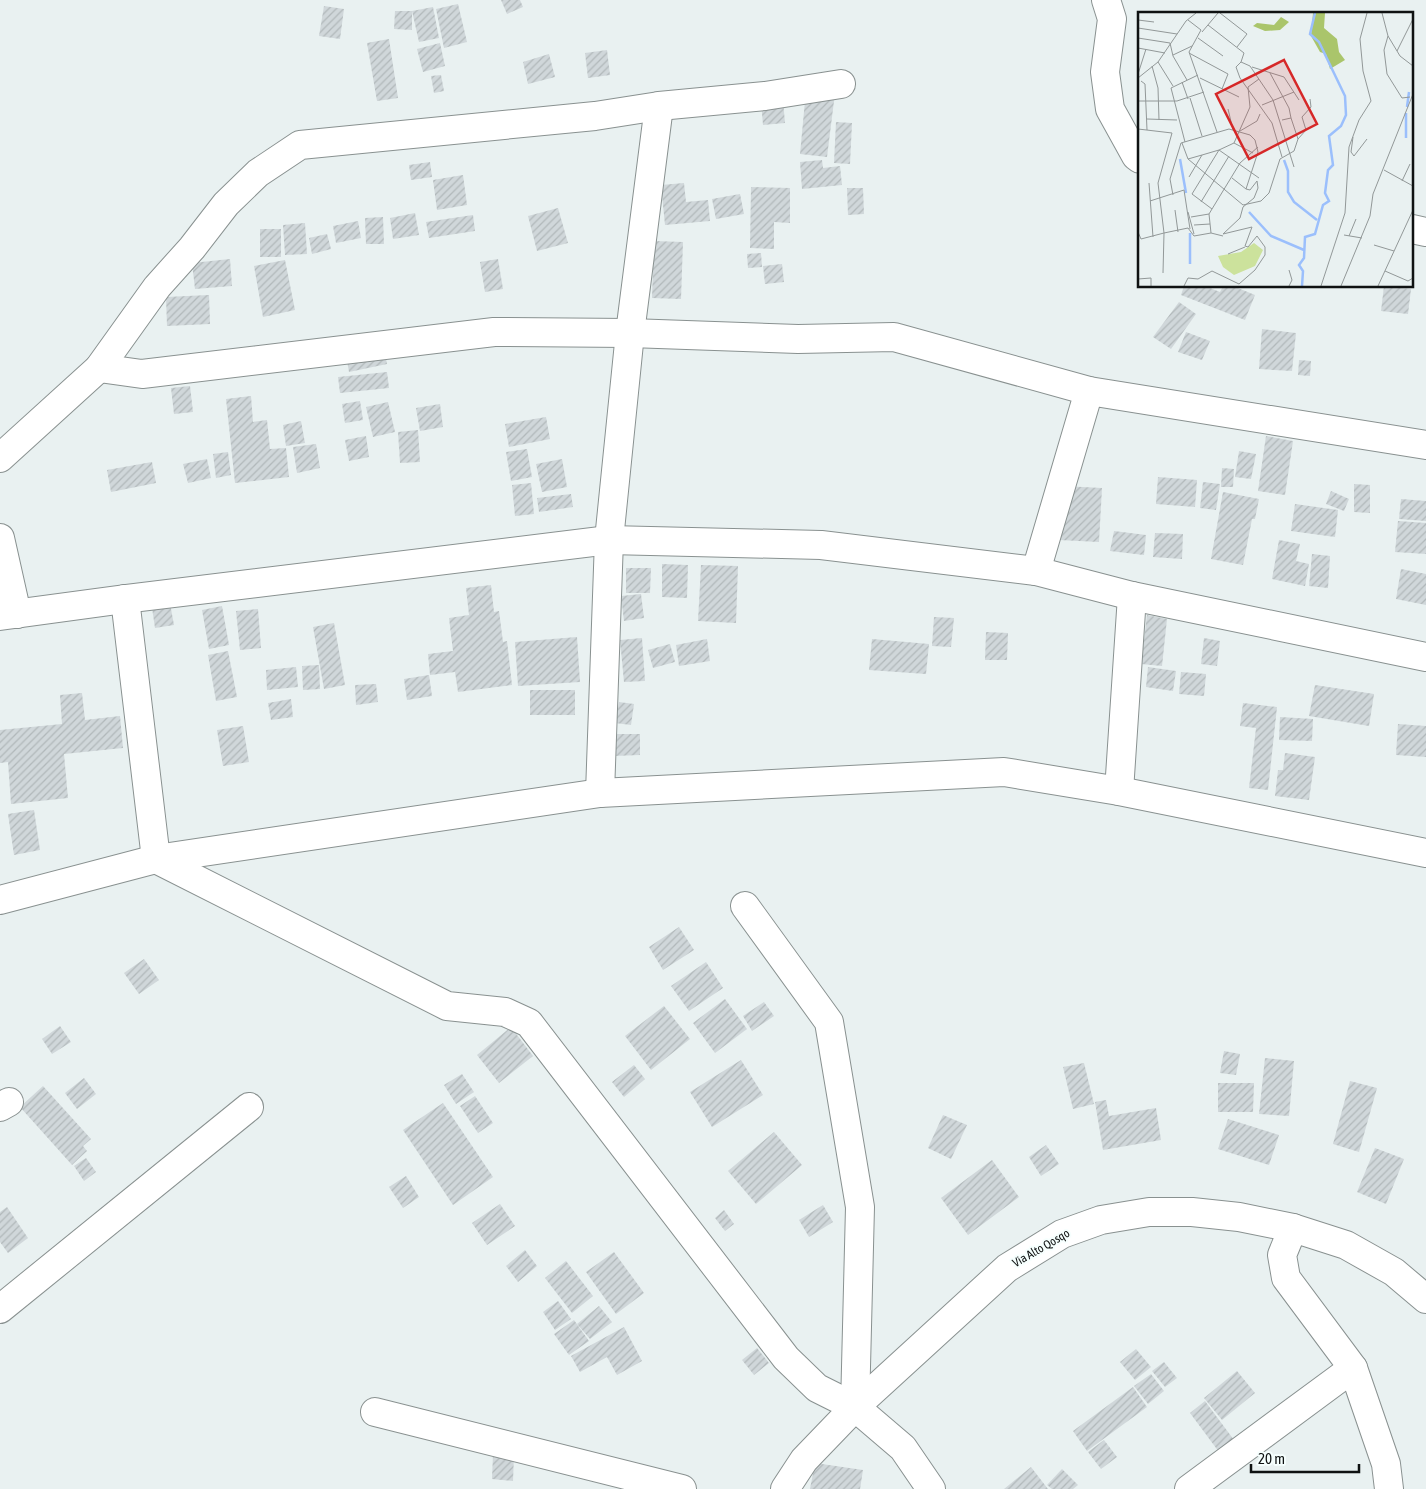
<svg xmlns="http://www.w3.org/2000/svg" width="1426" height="1489" viewBox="0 0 1426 1489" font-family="'Asap Condensed',sans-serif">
<defs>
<pattern id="building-hatch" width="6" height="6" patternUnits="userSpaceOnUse" patternTransform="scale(1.25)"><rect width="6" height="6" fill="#d0d7da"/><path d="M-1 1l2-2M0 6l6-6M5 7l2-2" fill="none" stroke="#b1b8ba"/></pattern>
</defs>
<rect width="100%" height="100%" fill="#e9f1f1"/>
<g fill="url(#building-hatch)">
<path d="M501 0H520L523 7 507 14Z"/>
<path d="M458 4 467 42 444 48 436 9Z"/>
<path d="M324 6 344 9 340 39 319 36Z"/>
<path d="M433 7 439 38 419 42 412 11Z"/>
<path d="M395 11H412V30L394 29Z"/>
<path d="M389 39 398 98 377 101 367 43Z"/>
<path d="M440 43 445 66 423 72 417 49Z"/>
<path d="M607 50 610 75 588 78 585 53Z"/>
<path d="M549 54 555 77 528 84 523 62Z"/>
<path d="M441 75 444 91 434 93 431 76Z"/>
<path d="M806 90 835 93 827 157 800 154Z"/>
<path d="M783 100 785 123 763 125 761 102Z"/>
<path d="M836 122 852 123 850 164 834 163Z"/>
<path d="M822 160 823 168 840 166 842 185 802 189 800 162Z"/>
<path d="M430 162 432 177 411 180 409 165Z"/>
<path d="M463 175 467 205 437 210 433 180Z"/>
<path d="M684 183 686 202 708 200 710 221 665 225 661 185Z"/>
<path d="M751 187 790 188V223L774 222V249L750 248Z"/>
<path d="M847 188H863L864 214 848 215Z"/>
<path d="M740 194 744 214 716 219 712 199Z"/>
<path d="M558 208 568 243 537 251 528 216Z"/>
<path d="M415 213 419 235 393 239 390 218Z"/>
<path d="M473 215 475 231 429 238 426 222Z"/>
<path d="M383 217 384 244H366L365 218Z"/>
<path d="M358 221 361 238 336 243 333 226Z"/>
<path d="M305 223 307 254 285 255 283 225Z"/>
<rect x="260" y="229" width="21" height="28"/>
<path d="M327 234 331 249 312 254 309 238Z"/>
<path d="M654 241 683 242 681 299 652 298Z"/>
<path d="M761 253 762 267 748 268 747 254Z"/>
<path d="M230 259 232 286 195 289 192 263Z"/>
<path d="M498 259 503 289 485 292 480 262Z"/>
<path d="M285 260 295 310 263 317 254 266Z"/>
<path d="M782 264 784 282 765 284 763 266Z"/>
<path d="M1184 286H1205L1220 292 1223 286H1233L1255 295 1245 320 1181 295Z"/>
<path d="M1384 286 1411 289 1408 314 1381 311Z"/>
<path d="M209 295 210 324 167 326 166 297Z"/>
<path d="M1179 302 1196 314 1171 349 1153 337Z"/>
<path d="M1262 329 1296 333 1292 371 1259 369Z"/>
<path d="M1186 332 1210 341 1202 360 1178 352Z"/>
<path d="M384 348 387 364 349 372 346 355Z"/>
<path d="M1299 360 1311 361 1310 376 1298 375Z"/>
<path d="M387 372 389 388 340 393 338 377Z"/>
<path d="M190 386 193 412 174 414 171 388Z"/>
<path d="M251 396 253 422 267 420 270 449 286 448 289 477 235 483 226 399Z"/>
<path d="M360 401 363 420 345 423 342 404Z"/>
<path d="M388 402 395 432 373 437 366 407Z"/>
<path d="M440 404 443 427 420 431 416 408Z"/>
<path d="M546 417 550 439 509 447 505 424Z"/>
<path d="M301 421 305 443 286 446 283 425Z"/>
<path d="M418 430 420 462 400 463 398 432Z"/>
<path d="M366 436 369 457 349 461 345 440Z"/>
<path d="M1266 436 1293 441 1285 495 1258 491Z"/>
<path d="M316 444 320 468 297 473 293 447Z"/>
<path d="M527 449 532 477 511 481 506 452Z"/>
<path d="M1239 451 1256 454 1251 479 1235 477Z"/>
<path d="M228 452 231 475 216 478 213 454Z"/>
<path d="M207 459 211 478 188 483 183 464Z"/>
<path d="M562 459 567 487 542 492 536 464Z"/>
<path d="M152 462 156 483 111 492 107 470Z"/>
<path d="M1222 468 1234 469 1233 487H1221Z"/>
<path d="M1158 477 1197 480 1195 507 1156 504Z"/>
<path d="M1203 482 1220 484 1216 510 1200 508Z"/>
<path d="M531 483 534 514 515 516 512 485Z"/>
<path d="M1354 484 1370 485V513L1354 512Z"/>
<path d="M1063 486 1102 488 1099 542 1059 540Z"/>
<path d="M1331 491 1349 499 1344 511 1326 504Z"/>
<path d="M1223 492 1259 499 1255 519H1252L1243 565 1211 559Z"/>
<path d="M571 494 573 507 539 512 537 498Z"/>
<path d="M1401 499 1426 501V521L1399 519Z"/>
<path d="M1295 504 1338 510 1335 537 1291 531Z"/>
<path d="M1398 521 1426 523V554L1395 552Z"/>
<path d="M1114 531 1146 535 1144 555 1110 551Z"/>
<path d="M1155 533 1183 534 1182 559 1153 557Z"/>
<path d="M1279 540 1300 544 1296 561 1309 564 1305 586 1272 579Z"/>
<path d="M1312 554 1330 556 1328 588 1309 586Z"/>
<path d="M662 564 688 565 687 598 662 597Z"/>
<path d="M701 565 738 566 736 623 698 621Z"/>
<path d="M626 568H651L650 593H626Z"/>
<path d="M1401 569 1426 574V605L1396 599Z"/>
<path d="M491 585 494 612 499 611 503 642 507 641 512 685 458 692 455 672 430 675 428 654 453 651 449 618 469 615 466 588Z"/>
<path d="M641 594 644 618 624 621 621 596Z"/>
<path d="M169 598 174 625 155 628 151 601Z"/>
<path d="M222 606 229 645 209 649 202 610Z"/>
<path d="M258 609 261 648 240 650 236 611Z"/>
<path d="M1147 615 1167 619 1162 666 1141 664Z"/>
<path d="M934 617 954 618 951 647 932 646Z"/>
<path d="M334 623 345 685 324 689 313 627Z"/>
<path d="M986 632 1008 633 1007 660H985Z"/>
<path d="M577 637 580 682 518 686 515 642Z"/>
<path d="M642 638 645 681 624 682 620 640Z"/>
<path d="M1204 638 1220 641 1217 666 1201 664Z"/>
<path d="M707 639 710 661 679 666 676 645Z"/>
<path d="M872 639 929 644 926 674 869 670Z"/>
<path d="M670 644 675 662 653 668 648 650Z"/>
<path d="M228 651 237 697 216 701 208 655Z"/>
<path d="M319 665 320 689 303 690 302 666Z"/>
<path d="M296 667 298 687 267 690 266 670Z"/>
<path d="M1148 667 1176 671 1173 691 1146 687Z"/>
<path d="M1181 672 1206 674 1204 696 1179 694Z"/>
<path d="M429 675 432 696 407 700 404 679Z"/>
<path d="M376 684 378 702 356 705 355 685Z"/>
<path d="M1315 685 1374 694 1369 726 1309 716Z"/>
<rect x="530" y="690" width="45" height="25"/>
<path d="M82 693 85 720 120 716 123 748 64 754 68 798 11 804 8 762 0 763V730L62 724 60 695Z"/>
<path d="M291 699 293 717 271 720 268 703Z"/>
<path d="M619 702 634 704 631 725 615 723Z"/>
<path d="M1243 703 1277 707 1268 790 1249 788 1256 728 1240 726Z"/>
<path d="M1280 717 1313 719 1312 741 1279 740Z"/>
<path d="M1398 724 1426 726V757L1396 755Z"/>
<path d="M243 726 249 762 223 766 217 730Z"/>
<path d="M614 734H640V755L614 756Z"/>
<path d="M1285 753 1315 757 1309 800 1275 796 1278 770H1283Z"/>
<path d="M34 810 40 850 14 855 8 814Z"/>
<path d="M679 927 694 950 663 970 649 947Z"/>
<path d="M144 959 159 980 139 994 124 973Z"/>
<path d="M706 962 723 988 689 1011 671 986Z"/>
<path d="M725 999 747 1029 715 1053 693 1023Z"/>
<path d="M764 1002 774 1016 752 1031 743 1016Z"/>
<path d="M664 1006 690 1039 651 1070 625 1036Z"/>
<path d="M60 1026 71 1042 52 1054 42 1039Z"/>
<path d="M511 1027 533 1056 499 1083 477 1055Z"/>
<path d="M1224 1051 1240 1054 1236 1075 1220 1073Z"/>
<path d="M1265 1058 1294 1061 1289 1116 1259 1114Z"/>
<path d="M741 1060 763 1095 712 1127 690 1092Z"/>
<path d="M1084 1063 1094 1104 1073 1109 1063 1067Z"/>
<path d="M634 1065 645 1079 624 1097 612 1082Z"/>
<path d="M462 1074 474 1092 456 1104 444 1085Z"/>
<path d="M84 1078 96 1094 77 1109 65 1093Z"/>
<path d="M1350 1081 1377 1088 1359 1152 1333 1144Z"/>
<path d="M1218 1083H1254L1253 1112H1218Z"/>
<path d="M43 1086 91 1139 83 1146 87 1151 72 1165 20 1107Z"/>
<path d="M475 1096 493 1123 478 1133 460 1106Z"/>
<path d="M1106 1100 1109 1116 1156 1108 1161 1140 1103 1150 1095 1102Z"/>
<path d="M443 1103 493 1177 453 1205 403 1130Z"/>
<path d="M943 1115 967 1125 951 1159 928 1148Z"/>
<path d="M1228 1119 1279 1135 1269 1165 1218 1149Z"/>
<path d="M774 1132 802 1165 756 1204 728 1171Z"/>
<path d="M1046 1145 1059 1164 1041 1176 1029 1157Z"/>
<path d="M1375 1148 1404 1159 1386 1204 1357 1192Z"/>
<path d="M86 1158 96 1172 84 1181 74 1166Z"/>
<path d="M992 1160 1019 1197 968 1235 941 1198Z"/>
<path d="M406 1176 419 1197 403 1208 389 1187Z"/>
<path d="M500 1204 515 1226 487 1245 472 1223Z"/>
<path d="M823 1205 833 1222 809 1237 799 1220Z"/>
<path d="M7 1207 28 1238 8 1253 0 1242V1212Z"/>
<path d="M724 1210 734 1224 725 1231 715 1218Z"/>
<path d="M525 1250 537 1266 518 1282 506 1266Z"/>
<path d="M614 1252 644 1293 616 1314 586 1272Z"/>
<path d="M566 1261 593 1296 572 1313 545 1278Z"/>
<path d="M558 1301 571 1319 555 1330 543 1312Z"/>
<path d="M599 1306 612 1322 590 1339 577 1324Z"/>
<path d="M574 1320 589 1341 569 1355 554 1334Z"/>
<path d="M624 1327 642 1361 617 1375 607 1357 580 1372 571 1356Z"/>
<path d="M757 1348 769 1363 754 1375 742 1360Z"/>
<path d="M1136 1349 1151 1367 1135 1380 1120 1362Z"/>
<path d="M1164 1362 1177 1378 1165 1387 1152 1371Z"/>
<path d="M1237 1371 1255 1393 1222 1420 1204 1398Z"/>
<path d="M1151 1374 1164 1391 1148 1404 1134 1386Z"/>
<path d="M1133 1387 1147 1407 1087 1451 1073 1431Z"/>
<path d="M1205 1401 1234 1440 1219 1452 1190 1413Z"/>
<path d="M1104 1440 1117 1457 1101 1469 1088 1452Z"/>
<path d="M493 1454H514L513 1481 492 1479Z"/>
<path d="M815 1463 863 1470 860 1489H810Z"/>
<path d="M1031 1467 1048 1489H1004Z"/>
<path d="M1062 1469 1078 1485 1073 1489H1052L1047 1485Z"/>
</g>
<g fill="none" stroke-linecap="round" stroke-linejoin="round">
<g stroke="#899190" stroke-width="30">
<g id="minor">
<path d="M1106 0 1112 19 1105 72 1110 109 1136 156 1140 159"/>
<path d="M1412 229 1426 232"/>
<path d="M99 368 142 374 494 332 630 333 798 339 894 337 1089 391"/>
<path d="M0 458 99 368 157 287 192 248 226 204 258 173 300 145 595 116 659 106 765 96 841 84"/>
<path d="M0 538 17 614"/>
<path d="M1036 571 1089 391 1426 445"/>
<path d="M125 599 156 859 447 1006 505 1012 529 1023 786 1358 817 1388 855 1407 903 1448 931 1489"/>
<path d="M0 616 125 599 609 540 821 545 1036 571 1132 596 1426 657"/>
<path d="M1119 791 1132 596"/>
<path d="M600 793 609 540 630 333 659 106"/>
<path d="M0 900 156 859 600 793 1004 772 1119 791 1426 853"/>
<path d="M745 906 829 1022 860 1207 855 1407"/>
<path d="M0 1107 9 1102"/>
<path d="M1293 1228 1282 1255 1286 1278 1353 1368 1386 1464 1389 1489"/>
<path d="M0 1309 249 1107"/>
<path d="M375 1412 682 1489"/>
<path d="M1189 1489 1353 1368"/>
</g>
</g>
<g stroke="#899190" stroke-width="30">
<path id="tertiary" d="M785 1489 804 1460 855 1407 1007 1268 1062 1234 1101 1220 1149 1212H1192L1239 1217 1293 1228 1346 1245 1394 1272 1426 1299"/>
</g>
<use href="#minor" stroke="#fff" stroke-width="28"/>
<use href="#tertiary" stroke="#fff" stroke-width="28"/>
</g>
<g text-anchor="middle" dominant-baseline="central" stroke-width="4" stroke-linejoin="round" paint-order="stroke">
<g font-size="12" fill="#0f1212" stroke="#f6fffe">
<text transform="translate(1041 1248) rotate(-30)">Via Alto Qosqo</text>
</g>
</g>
<g transform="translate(1138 12)">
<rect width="275" height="275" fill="#e9f1f1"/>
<path d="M175 1H187L186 16 199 27 201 40 207 48 192 57 188 42 182 40 173 24ZM143 5 151 10 142 18 127 19 115 14 119 11 136 13Z" fill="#aac56b"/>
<path d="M116 231 125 238 117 254 96 263 85 255 80 244 103 240Z" fill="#cce29c"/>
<path fill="none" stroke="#9bbffc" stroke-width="2.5" d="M269 95 271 80M268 126V101M42 147 48 181M146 148 150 159V180L156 190 179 208M111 200 133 224 166 238M52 221V252M164 274 165 259 161 253 166 246 167 225 177 222 185 193 191 189 187 181 190 158 195 153 191 124 203 114 208 103 207 84 181 30 172 22 177 1"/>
<path fill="none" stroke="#929898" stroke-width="1" d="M82 1 109 22 99 35M244 1 250 24 262 44 275 54M0 8 16 10M50 8 63 18 51 40 79 120M70 13 106 41 103 50 112 54 135 88 156 155M0 16 39 22M64 20 80 1M250 24 246 38 249 62 264 86 272 85M0 26 32 31 35 44 49 68M60 26 85 44M0 36 27 41M259 39 275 7M51 41 90 62 84 77M35 43 54 34M20 50 35 74M103 50 98 55 102 66 134 111 144 145M14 54 20 76 21 108M114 55 146 65 161 88M132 61 151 96 153 106M0 62 8 37M0 66 20 50 48 9 58 1M62 66 101 85M3 69 7 72 9 118M44 70 50 87M52 86 64 124M0 89H39L66 80M124 93 156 80M90 97 95 118M9 107 39 108M0 117 34 121 20 171 26 221 50 216 56 224 73 221 85 224M102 119 119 109 122 102M215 125 213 140 216 144 229 127M160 127 168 118 164 105 173 95 172 87M47 130 33 76 60 63M44 131 50 147 64 143M96 131 115 141M50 147 105 193 123 189 131 181 142 147 156 139 160 127 153 106 144 108M246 158 275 174M51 165 64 143 81 138 121 166M94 166 108 177M264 169 272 152M11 171 15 225M35 183 32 167 43 131 91 117 112 123 117 128 120 140 108 177 112 178 119 169 120 176 116 186 105 195 102 206 85 222 114 215 107 234 110 235 119 224 127 235V243L117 258 101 272 74 259 60 267 50 266 46 274M12 189 46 178 52 217M63 190 91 144M74 197 54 182 81 138 96 131 112 95 110 75 121 67M37 198 40 220M50 200 56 222M53 205 71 202M56 213 72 212M0 220 3 227 26 221 25 261M73 221 71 202 74 197 102 151 120 135M206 223 224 226M211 224 218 207M236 233 256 239M90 242 107 235M247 259 270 269 275 266M0 267 13 266V274M151 274 154 268 151 258M183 274 207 201 211 135 221 108 233 89 225 59 222 27 229 1M203 274 232 204 235 182 275 82M240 274 275 198"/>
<path fill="#d62828" fill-opacity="0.15" stroke="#d62828" stroke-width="2.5" d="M146 48 179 112 111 147 78 82Z"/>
<rect width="275" height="275" fill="none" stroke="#0f1212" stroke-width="2.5"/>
</g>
<path d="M1251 1464v8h108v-8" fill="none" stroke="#0f1212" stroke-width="2.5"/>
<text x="1258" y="1464" font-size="15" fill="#0f1212" stroke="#f6fffe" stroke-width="4" paint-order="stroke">20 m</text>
</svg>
